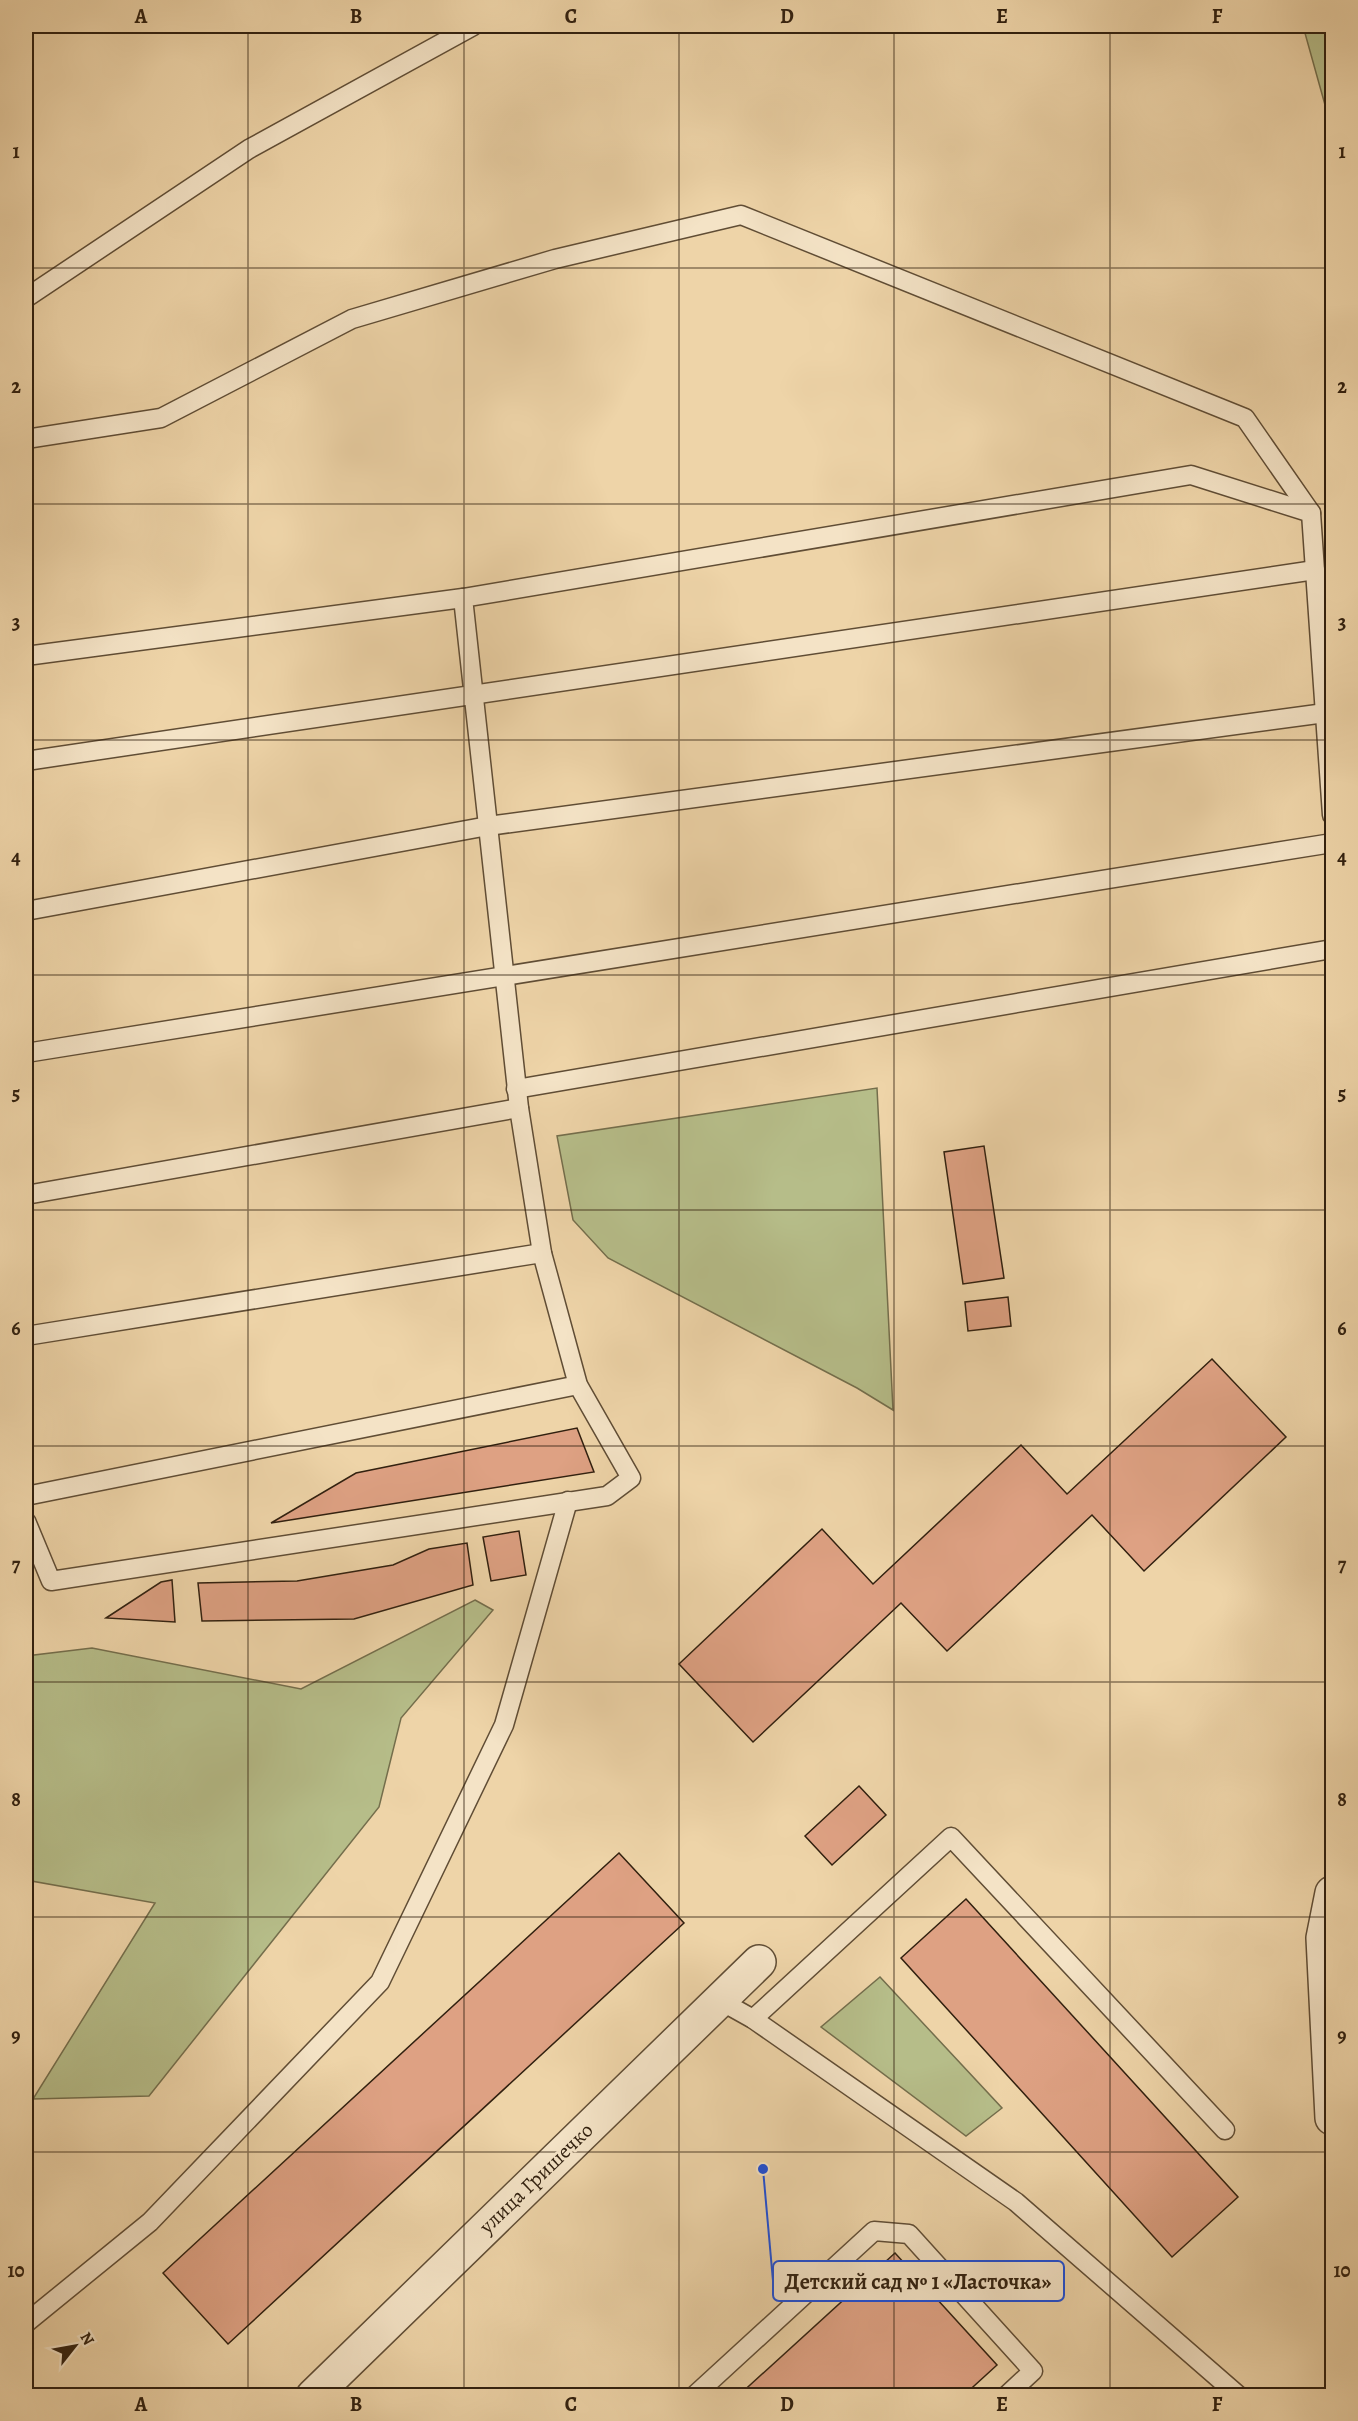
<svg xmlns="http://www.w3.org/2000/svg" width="1358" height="2421" viewBox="0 0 1358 2421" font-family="Alegreya,serif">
<rect width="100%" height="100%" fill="#eed4a8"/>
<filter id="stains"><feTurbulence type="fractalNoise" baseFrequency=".00333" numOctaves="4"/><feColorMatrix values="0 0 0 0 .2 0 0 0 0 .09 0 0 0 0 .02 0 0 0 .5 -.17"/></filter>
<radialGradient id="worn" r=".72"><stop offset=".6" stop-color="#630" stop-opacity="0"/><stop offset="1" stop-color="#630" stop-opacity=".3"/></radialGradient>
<g fill="#b6bd89" stroke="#746e4c" stroke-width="1.5">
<path d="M1303 26H1332V130Z"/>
<path d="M877 1088 893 1410 857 1388 608 1258 573 1220 557 1136Z"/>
<path d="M475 1600 493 1610 401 1718 379 1807 149 2096 33 2099 155 1903 26 1880V1656L92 1648 301 1689Z"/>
<path d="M880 1977 1002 2108 966 2136 821 2027Z"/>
</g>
<g fill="#dea183" stroke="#31200f" stroke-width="1.5">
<path d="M984 1146 1004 1278 963 1284 944 1152Z"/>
<path d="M1008 1297 1011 1326 968 1331 965 1302Z"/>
<path d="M1212 1359 1286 1437 1144 1571 1092 1515 947 1651 901 1603 753 1742 679 1664 822 1529 873 1584 1021 1445 1067 1494Z"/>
<path d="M577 1428 594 1472 271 1523 356 1473Z"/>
<path d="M519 1531 526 1575 491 1581 483 1537Z"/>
<path d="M467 1543 473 1585 354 1619 202 1621 198 1583 297 1581 393 1565 429 1549Z"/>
<path d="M172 1580 175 1622 106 1618 161 1582Z"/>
<path d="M859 1786 886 1815 832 1865 805 1836Z"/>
<path d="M619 1853 684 1923 228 2344 163 2273Z"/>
<path d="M966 1899 1238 2197 1172 2257 901 1958Z"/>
<path d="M895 2253 997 2365 963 2396H738Z"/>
</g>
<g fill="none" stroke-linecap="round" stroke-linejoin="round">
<g stroke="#604d35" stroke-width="21">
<g id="lane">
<path d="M26 298 249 149 473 26"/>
<path d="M26 439 161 418 352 319 555 259 741 215 1245 418 1311 513"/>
<path d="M26 656 463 598"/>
<path d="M26 761 1315 570"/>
<path d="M26 911 488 826 1325 713"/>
<path d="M26 1053 1332 843"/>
<path d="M516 1089 1332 949"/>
<path d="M26 1195 519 1108"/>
<path d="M26 1336 542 1253"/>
<path d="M26 1496 578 1385"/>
<path d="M26 1521 51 1581 607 1496 631 1478 578 1385 542 1253 519 1108 463 598 1191 475 1311 513 1332 815"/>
<path d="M719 2000 753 2019 1016 2202 1239 2396"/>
<path d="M753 2019 951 1837 1225 2130"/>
<path d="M26 2323 150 2222 380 1982 504 1725 568 1501"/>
<path d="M694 2396 874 2231 909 2234 1033 2371 1006 2396"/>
</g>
</g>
<g stroke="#604d35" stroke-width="36">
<g id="street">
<path d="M1332 1893 1323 1938 1332 2118"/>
<path d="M313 2396 759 1962"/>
</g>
</g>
<use href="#lane" stroke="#f4e3c6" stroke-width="18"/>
<use href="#street" stroke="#f4e3c6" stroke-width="33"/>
</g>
<path fill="none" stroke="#31200f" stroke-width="1.5" stroke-opacity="0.55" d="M248 26V2396M464 26V2396M679 26V2396M894 26V2396M1110 26V2396M26 268H1332M26 504H1332M26 740H1332M26 975H1332M26 1210H1332M26 1446H1332M26 1682H1332M26 1917H1332M26 2152H1332"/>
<g text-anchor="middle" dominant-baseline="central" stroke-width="5" stroke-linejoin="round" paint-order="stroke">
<g font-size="21" fill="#31200f" stroke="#f4e3c6">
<text transform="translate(536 2178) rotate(-44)">улица Гришечко</text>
</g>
</g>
<path fill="none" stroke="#1d4ed8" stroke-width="2" d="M763 2169L773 2281"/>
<circle fill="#1d4ed8" stroke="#f4e3c6" stroke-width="2" cx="763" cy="2169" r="6"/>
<rect fill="#f4e3c6" stroke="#1d4ed8" stroke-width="2" x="773" y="2261" width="291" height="40" rx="6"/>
<g font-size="22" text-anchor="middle" font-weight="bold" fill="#31200f">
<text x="918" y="2289">Детский сад № 1 «Ласточка»</text>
</g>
<rect width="1358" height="2421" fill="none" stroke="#eed4a8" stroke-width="66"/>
<g transform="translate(75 2346) rotate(59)" stroke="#f4e3c6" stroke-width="4.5" paint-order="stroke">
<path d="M0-4.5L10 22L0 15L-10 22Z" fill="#31200f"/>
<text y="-9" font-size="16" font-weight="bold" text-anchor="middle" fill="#31200f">N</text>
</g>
<rect x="33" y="33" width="1292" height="2355" fill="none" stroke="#31200f" stroke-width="2"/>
<g font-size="20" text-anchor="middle" font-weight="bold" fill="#31200f">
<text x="141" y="23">A</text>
<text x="356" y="23">B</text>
<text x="571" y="23">C</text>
<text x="787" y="23">D</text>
<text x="1002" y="23">E</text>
<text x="1217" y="23">F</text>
<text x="16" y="158">1</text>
<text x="1342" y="158">1</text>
<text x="16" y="393">2</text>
<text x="1342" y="393">2</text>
<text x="16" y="629">3</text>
<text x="1342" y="629">3</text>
<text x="16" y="864">4</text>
<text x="1342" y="864">4</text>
<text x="16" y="1100">5</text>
<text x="1342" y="1100">5</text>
<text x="16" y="1335">6</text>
<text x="1342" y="1335">6</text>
<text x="16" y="1571">7</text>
<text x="1342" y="1571">7</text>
<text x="16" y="1806">8</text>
<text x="1342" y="1806">8</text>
<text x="16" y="2042">9</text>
<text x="1342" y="2042">9</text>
<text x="16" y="2277">10</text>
<text x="1342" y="2277">10</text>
<text x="141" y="2411">A</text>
<text x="356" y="2411">B</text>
<text x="571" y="2411">C</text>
<text x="787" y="2411">D</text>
<text x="1002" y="2411">E</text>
<text x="1217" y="2411">F</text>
</g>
<rect width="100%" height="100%" filter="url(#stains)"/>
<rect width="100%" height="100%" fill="url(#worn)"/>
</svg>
